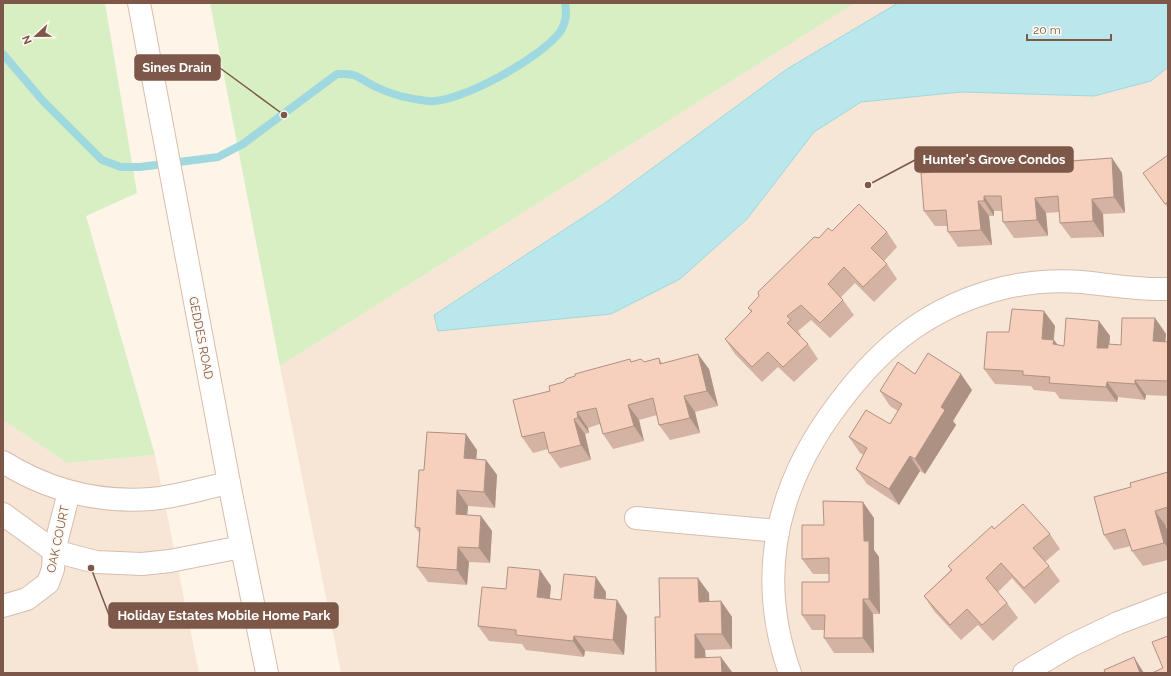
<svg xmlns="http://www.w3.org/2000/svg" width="1171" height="676" viewBox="0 0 1171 676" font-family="Raleway,sans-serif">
<rect width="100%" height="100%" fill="#fef4e8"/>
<g fill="#f7e6d6">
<path d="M855 3H1168V673H341L280 366Z"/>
<path d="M3 420 67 463 155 455 199 673H3Z"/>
</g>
<g fill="#d8efc4">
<path d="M3 3H105L137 193 86 216 155 455 67 463 3 420Z"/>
<path d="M210 3H855L280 366Z"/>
</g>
<path fill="#bae7eb" stroke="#9fd8de" d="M898 3H1168V67L1151 81 1094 96 961 92 861 102 814 132 747 219 680 279 611 314 438 331 434 315 605 203 787 69Z"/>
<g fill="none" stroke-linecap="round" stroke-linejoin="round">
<path stroke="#9fd8de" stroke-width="8" d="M3 54 43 101 102 160 121 167H140L218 157 243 144 337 74C360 73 357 78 376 87 392 95 410 99 428 101 459 104 542 57 560 32 566 23 567 13 565 3"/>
<g stroke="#d5bdaf" stroke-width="24">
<g id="street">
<path d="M3 462C48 490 97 503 151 499 177 497 203 488 229 483"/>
<path d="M3 514 54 551 96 562 142 564 170 561 241 547"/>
<path d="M636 518 778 531"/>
<path d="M3 606 27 599 48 583 53 569 54 551 69 492"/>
<path d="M790 673C755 575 777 484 839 403 883 344 931 306 1003 288 1028 282 1057 280 1082 282 1111 285 1139 290 1168 289"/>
<path d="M1024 673 1070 646 1118 623 1168 604"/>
</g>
</g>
<g stroke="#d9bdab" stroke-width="24">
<path id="secondary" d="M139 3 229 483 267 673"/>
</g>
<use href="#street" stroke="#fff" stroke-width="22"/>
<use href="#secondary" stroke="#fff" stroke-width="22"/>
</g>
<g fill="#d4b3a3">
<path d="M1168 155V208L1154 189Z"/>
<path d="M1059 158 1075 160 1112 158 1122 173 1125 213 1103 214 1104 237 1071 238 1060 223V212L1046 213 1048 236 1014 238 1003 222V211H994V216H989L992 245 958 247 948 232 947 226H935L924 211 960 169Z"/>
<path d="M832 231 887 232 897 247 884 261 887 264 897 279 874 302 855 283 841 297 843 300 854 315 830 338 811 320 798 331 801 335 800 336 808 344 818 359 794 382 778 367 762 382 735 354 725 339 751 312 748 308 819 238Z"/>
<path d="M1155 318 1166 334 1165 342H1168V396L1146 395 1145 400 1118 397 1117 402 1060 399 1055 392 1034 390 1031 386 995 384 984 369 1009 332 1055 326 1054 340 1058 345 1064 346 1099 321 1110 336 1109 344 1121 345Z"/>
<path d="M659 358 662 363 709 369 718 406 695 412 700 433 670 440 659 425 657 415 639 420 644 441 613 449 603 434 600 424 588 428 589 433 585 434 591 460 560 468 549 453 548 449 533 453 522 437 550 391 564 382 632 361 644 362Z"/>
<path d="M915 374 972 390 953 421 956 425 925 474 920 471 899 505 867 484 856 469 864 455 860 453 849 437 890 424 898 411 890 406 880 391Z"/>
<path d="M477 450 476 459 486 460 497 475 495 508 468 506 467 515 481 516 492 531 490 563 469 562 467 585 428 582 417 567 420 534 415 527 424 470Z"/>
<path d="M1168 472V525L1166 526 1168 534V560L1143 566 1132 551 1131 546 1114 550 1104 535 1131 487Z"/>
<path d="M874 518V550L879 557 880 614H873L874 653H834L824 638V630H812L802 615 829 582V574H813L802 559 824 525Z"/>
<path d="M994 529 1050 534 1060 549 1045 562 1049 566 1060 581 1035 604 1012 578 998 592 1007 603 1018 618 993 641 978 625 961 640 934 611 924 596 951 570 948 566Z"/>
<path d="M540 570 551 586 550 598 561 600 606 592V599L617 600 627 616 624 655 585 651 584 657 526 650 522 644 489 641 478 626 506 589Z"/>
<path d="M709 593V602L721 601 732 617V649L705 650 706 658 732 672 656 673 660 617Z"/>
</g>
<g fill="#ad9284">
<path d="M1112 158 1122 173 1125 213 1114 197Z"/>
<path d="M984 196 994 211V216L984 201Z"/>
<path d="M1035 198 1046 213 1048 236 1037 220Z"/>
<path d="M1092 199 1103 214 1104 237 1093 221Z"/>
<path d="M978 201 989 216 992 245 981 230Z"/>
<path d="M1044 311 1055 326 1053 343 1054 340 1065 355 1042 339Z"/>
<path d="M1155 318 1166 334 1164 356 1153 341Z"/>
<path d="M1099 321 1110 336 1108 363 1097 348Z"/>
<path d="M698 354 709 369 718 406 707 391Z"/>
<path d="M961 374 972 390 953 421 956 425 925 474 915 459 941 407Z"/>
<path d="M1135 380 1146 395 1145 400 1135 384Z"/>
<path d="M1107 382 1118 397 1117 402 1106 387Z"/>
<path d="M684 396 695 412 700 433 690 418Z"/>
<path d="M628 405 639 420 644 441 634 426Z"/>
<path d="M577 412 588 428 589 433 578 418Z"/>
<path d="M574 419 585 434 591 460 581 445Z"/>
<path d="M466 434 477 450 475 474 464 458Z"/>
<path d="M910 456 920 471 899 505 889 489Z"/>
<path d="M486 460 497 475 495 508 484 492Z"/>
<path d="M457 490 468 506 466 529 456 514Z"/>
<path d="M863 502 874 518V550L879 557 880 614 869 599 864 541Z"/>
<path d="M1155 511 1166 526 1168 534V548L1164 543Z"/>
<path d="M481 516 492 531 490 563 479 548Z"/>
<path d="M458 547 469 562 467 585 457 570Z"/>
<path d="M540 570 551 586 548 612 537 597Z"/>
<path d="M596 577 606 592 604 613 594 598Z"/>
<path d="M698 578 709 593 710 617 699 602Z"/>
<path d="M863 599 873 614 874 653 863 638Z"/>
<path d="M617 600 627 616 624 655 613 640Z"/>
<path d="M721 601 732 617V649L722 634Z"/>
<path d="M695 634 705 650 706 673 695 658Z"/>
<path d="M574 636 585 651 584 657 573 641Z"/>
<path d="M721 657 732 672V673H722Z"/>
<path d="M1134 657 1144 673H1140Z"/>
</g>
<g fill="#f7d0bd" stroke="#ad9284">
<path d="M1056 154 1058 158 1072 156V161L1112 158 1114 197 1092 199 1093 221 1060 223 1058 196 1035 198 1037 220 1003 222 1001 196H984V201H978L981 230 948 232 946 210 924 211 921 173 960 169 959 164 975 162 977 159Z"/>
<path d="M1168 155V202L1165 204 1143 173Z"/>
<path d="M859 204 887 232 871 248 887 264 863 287 844 267 828 284 843 300 820 323 801 305 787 316 791 320 787 323 808 344 783 367 768 352 752 367 725 339 752 311 748 308 759 296 758 292 814 237 819 238 828 228 832 231Z"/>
<path d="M1012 309 1044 311 1042 339 1054 340 1053 344 1064 346 1066 318 1099 321 1097 348H1108V344L1121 345 1122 318H1155L1153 341 1168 342V381L1135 380V384L1107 382 1106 387 1049 383 1050 377 1023 375V371L984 369 987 332H1009Z"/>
<path d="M928 353 961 374 941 407 945 410 915 459 910 456 889 489 856 469 867 448 849 437 866 410 890 424 902 404 880 391 898 362 915 374Z"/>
<path d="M698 354 707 391 684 396 690 418 659 425 653 398 628 405 634 426 603 434 596 408 577 412 578 418 574 419 581 445 549 453 544 432 522 437 513 400 550 391 549 386 564 382 566 379 575 376V374L630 359 631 362 641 359 644 362 659 358 660 364Z"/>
<path d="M427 432 466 434 464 458 486 460 484 492 457 490 456 514 481 516 479 548 458 547 457 570 417 567 420 528 415 527 419 470H424Z"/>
<path d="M1168 472V507L1155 511 1164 543 1132 551 1125 529 1104 535 1094 497 1131 487 1130 483Z"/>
<path d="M823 501 863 502 864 541H869V599H863V638H824L825 615H802V582H829V558L802 559V525H824Z"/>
<path d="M1023 504 1050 534 1033 548 1049 566 1024 588 1001 563 986 578 1007 603 982 625 967 609 950 625 924 596 952 570 948 566 992 526 994 529Z"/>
<path d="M508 567 540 570 537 597 561 600 564 574 596 577 594 598 617 600 613 640 574 636 573 641 516 635V630L478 626 482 587 506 589Z"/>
<path d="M659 578H698L699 602 721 601 722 634H695V658L721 657 722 673H656L655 617H660Z"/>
<path d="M1168 636V673H1152L1163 668 1152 642Z"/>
<path d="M1134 657 1140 673H1105L1104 670Z"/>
</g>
<g text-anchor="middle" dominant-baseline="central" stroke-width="3" stroke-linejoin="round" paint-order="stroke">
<g font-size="12" fill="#7d5848" stroke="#fff9f1">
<text transform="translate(201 338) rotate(79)">GEDDES ROAD</text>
<text transform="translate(58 539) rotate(-78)">OAK COURT</text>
</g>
</g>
<path fill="none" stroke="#7d5848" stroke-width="1.5" d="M284 115L220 68M868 185L915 160M91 568L109 615"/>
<g fill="#7d5848" stroke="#fff9f1" stroke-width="1.5">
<circle cx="284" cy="115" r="4"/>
<circle cx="868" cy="185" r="4"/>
<circle cx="91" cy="568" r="4"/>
</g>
<g fill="#7d5848" stroke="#7d5848" stroke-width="1.5">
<rect x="135" y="55" width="85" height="25" rx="4"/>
<rect x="915" y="147" width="158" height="25" rx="4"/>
<rect x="109" y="603" width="229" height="25" rx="4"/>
</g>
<g font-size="13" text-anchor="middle" font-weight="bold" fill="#fff">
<text x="177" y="72">Sines Drain</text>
<text x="994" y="164">Hunter's Grove Condos</text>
<text x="224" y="620">Holiday Estates Mobile Home Park</text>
</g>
<rect width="1171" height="676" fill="none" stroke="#7d5848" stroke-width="8"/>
<g transform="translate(36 36) rotate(248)" stroke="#fff9f1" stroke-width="3" paint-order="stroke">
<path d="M0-3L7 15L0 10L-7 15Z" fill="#7d5848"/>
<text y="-6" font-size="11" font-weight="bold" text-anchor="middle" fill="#7d5848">N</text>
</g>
<path d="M1027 34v6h84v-6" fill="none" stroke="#7d5848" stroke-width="2"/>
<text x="1033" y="34" font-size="12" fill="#7d5848" stroke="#fff9f1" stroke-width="3" paint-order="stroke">20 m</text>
</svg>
